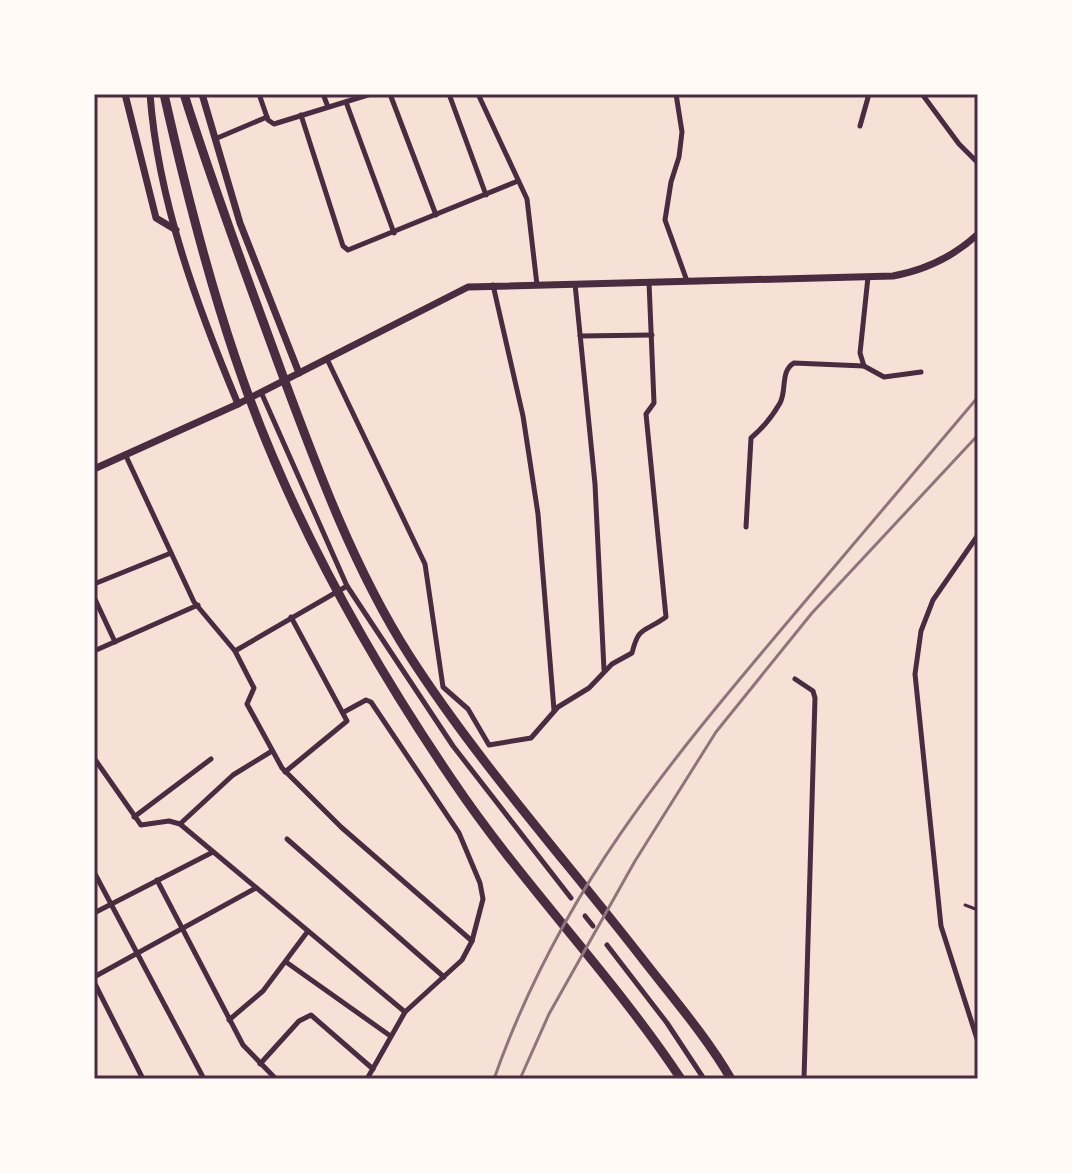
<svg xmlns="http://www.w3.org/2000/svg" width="1072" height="1173" viewBox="0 0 1072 1173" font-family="'Noto Sans',sans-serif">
<rect width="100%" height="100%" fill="#f7e1d7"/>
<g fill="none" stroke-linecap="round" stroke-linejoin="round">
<path stroke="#4a2c40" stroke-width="3" d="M965 905 978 910"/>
<g stroke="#4a2c40" stroke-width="5">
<path d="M259 94 268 120 274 124 371 94"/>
<path d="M323 94 328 107"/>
<path d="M390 94 436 215"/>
<path d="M449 94 486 195"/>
<path d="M478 94 527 199 537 285"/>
<path d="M676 94 682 132 679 157 671 182 665 220 687 281"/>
<path d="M922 94 959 144 978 163"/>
<path d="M346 102 394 233"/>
<path d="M301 115 343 246 348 250 518 181"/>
<path d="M860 126 869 94"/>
<path d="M215 139 267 117"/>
<path d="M868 277 860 353 864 366 884 377 921 372"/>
<path d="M575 284 595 484 604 670"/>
<path d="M493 285 523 416 538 514 554 710"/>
<path d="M580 336 652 335"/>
<path d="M327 359 425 564 443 687 468 709 489 745 531 738 558 707 589 688 612 664 632 653C639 625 644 633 666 617L646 414 654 403 649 282"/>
<path d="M261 392 347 586 453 746 571 898"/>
<path d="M125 454 194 602 235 651 254 688 247 704 282 768 341 827 472 941"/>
<path d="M746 527 751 438C763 428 772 417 780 403 787 390 780 371 794 363L864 366"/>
<path d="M978 535 933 600 921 631 915 674 941 926 978 1042"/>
<path d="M94 584 171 553"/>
<path d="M94 597 115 642"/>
<path d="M94 651 198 605"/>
<path d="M235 651 347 586"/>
<path d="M795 679 813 691 815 698 804 1079"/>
<path d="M344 712 366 700 371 702 459 833 480 883 483 899 472 941 462 960 405 1012 367 1079"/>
<path d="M94 758 141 825 169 821 180 824 405 1012"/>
<path d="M285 772 347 721 291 617"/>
<path d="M134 817 211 759"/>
<path d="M180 824 233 775 272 751"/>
<path d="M287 839 444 977"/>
<path d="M94 872 204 1079"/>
<path d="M157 880 243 1045 276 1079"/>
<path d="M94 913 213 852"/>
<path d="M585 916 593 926"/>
<path d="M607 945 667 1023 704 1079"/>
<path d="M286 962 389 1035"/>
<path d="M94 977 256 888"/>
<path d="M94 982 143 1079"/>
<path d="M229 1020 263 991 308 931"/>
<path d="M260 1064 299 1021 311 1015 373 1069"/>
</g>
<g stroke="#4a2c40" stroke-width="7">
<path d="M125 94 156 218 176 230"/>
<path d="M150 94C158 201 197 306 238 404"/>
<path d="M202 94 240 223 299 373"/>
<path d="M94 469 238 404 468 287 893 276C926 270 953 257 978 234"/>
</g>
<g stroke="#4a2c40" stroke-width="9">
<path d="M164 94C184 183 206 271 235 357 285 508 364 650 453 781 523 885 612 975 681 1079"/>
<path d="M184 94C213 187 247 277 280 368 316 465 353 567 409 655 477 761 564 858 641 957 672 997 706 1036 731 1079"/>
</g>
<g stroke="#8f747c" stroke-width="3">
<path d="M494 1079C562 886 673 758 802 605 861 536 919 466 978 397"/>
<path d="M520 1079 549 1014 635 861 716 732 812 613 978 435"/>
</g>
</g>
<rect width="1072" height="1173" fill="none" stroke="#fffaf5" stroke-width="192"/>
<rect x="96" y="96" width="880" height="981" fill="none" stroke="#4a2c40" stroke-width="3"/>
</svg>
